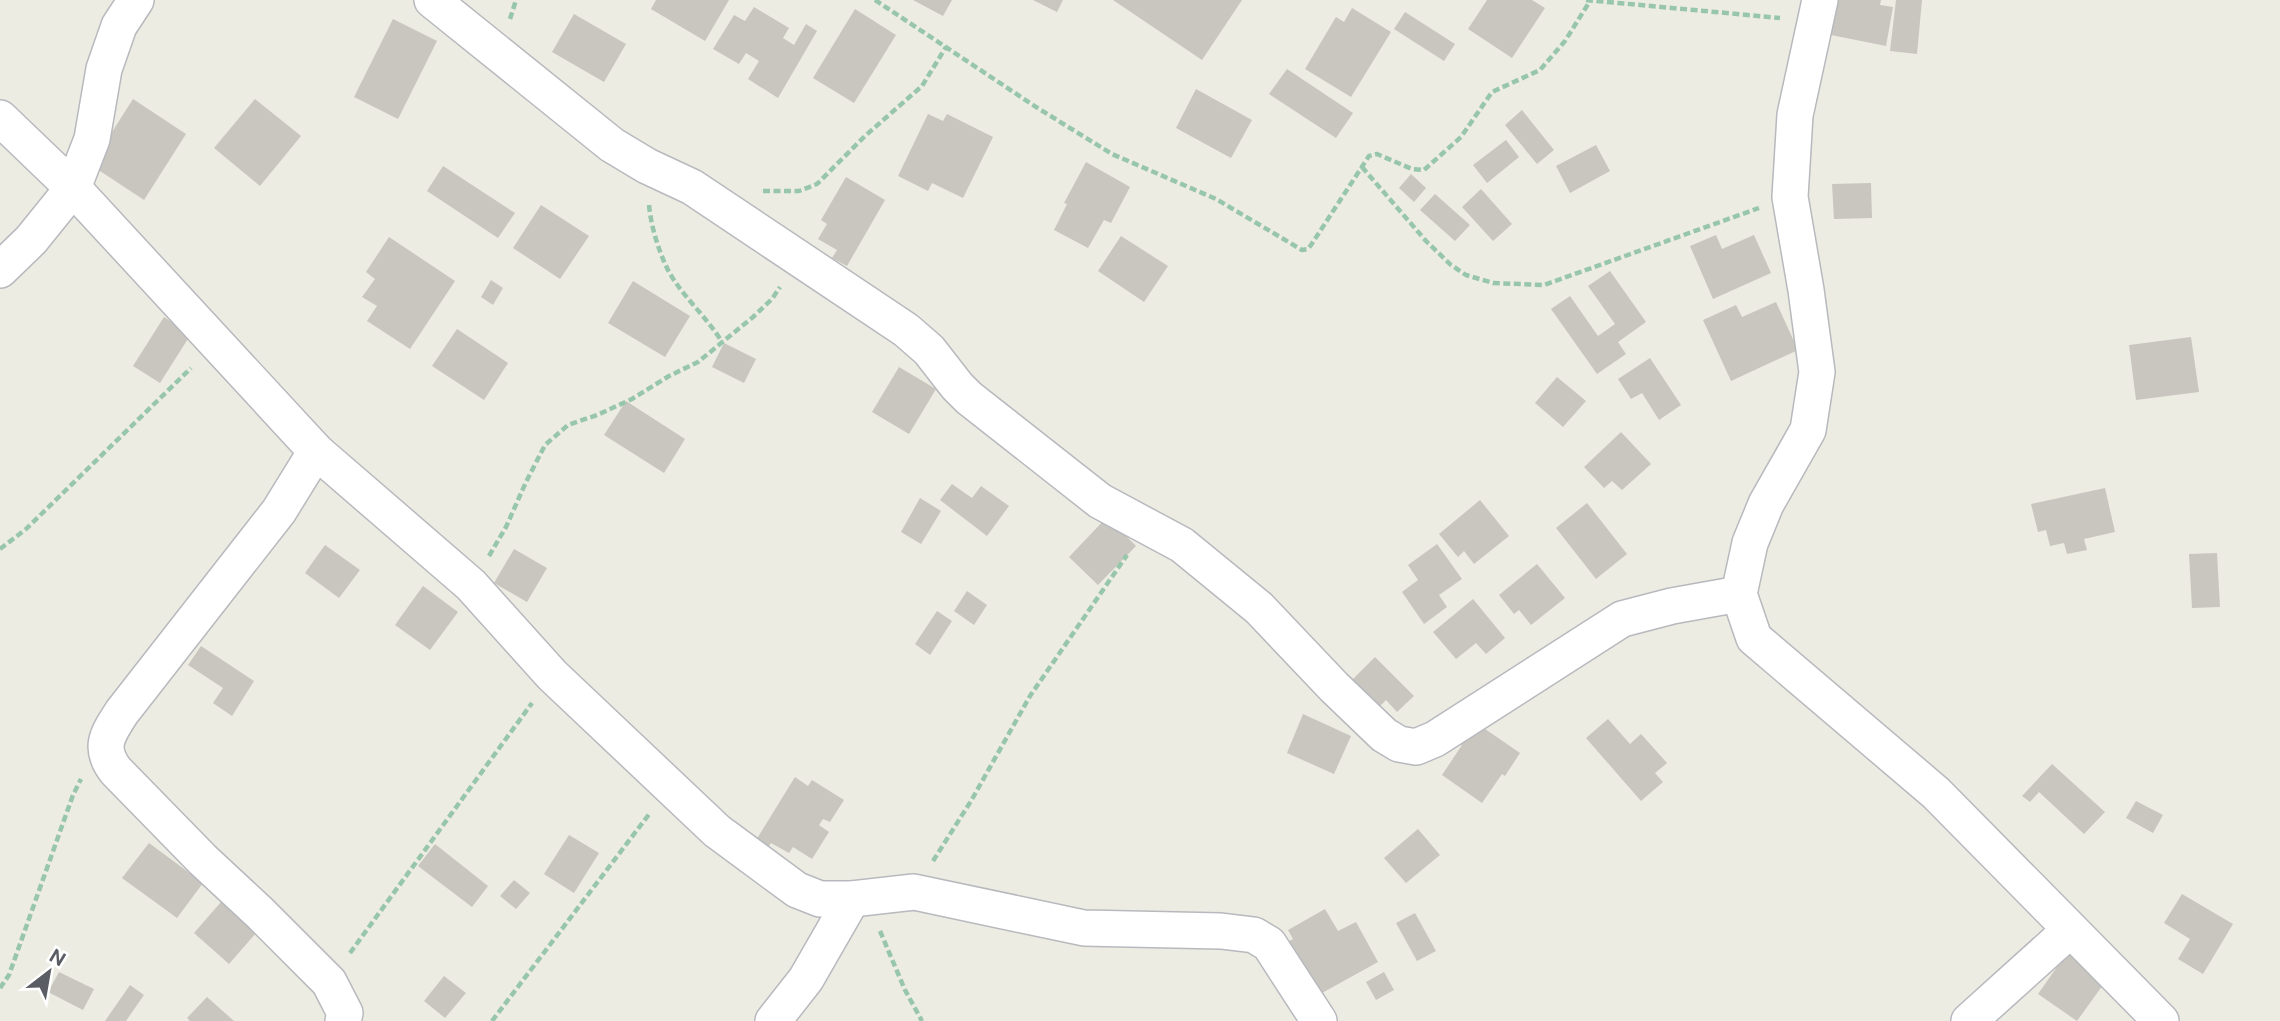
<svg xmlns="http://www.w3.org/2000/svg" width="2280" height="1021" viewBox="0 0 2280 1021" font-family="'Public Sans',sans-serif">
<rect width="100%" height="100%" fill="#edece2"/>
<g fill="#c8c6bf">
<path d="M656 0H729L705 41 651 9Z"/>
<path d="M913 0H952L943 16Z"/>
<path d="M1033 0H1063L1057 12Z"/>
<path d="M1113 0H1242L1202 60Z"/>
<path d="M1487 0H1532L1545 8 1512 58 1468 29Z"/>
<path d="M1827 0H1881L1880 5 1893 7 1886 46 1821 33Z"/>
<path d="M1896 0H1922L1917 54 1890 51Z"/>
<path d="M754 7 789 28 783 38 794 45 806 24 817 31 778 98 748 79 759 61 746 53 739 64 713 49 734 15 745 21Z"/>
<path d="M1352 8 1391 32 1351 97 1305 69 1336 17 1344 22Z"/>
<path d="M855 9 896 35 854 103 813 78Z"/>
<path d="M1405 12 1455 44 1444 61 1394 29Z"/>
<path d="M574 14 626 44 604 82 552 52Z"/>
<path d="M393 19 437 41 398 119 354 97Z"/>
<path d="M1287 69 1353 113 1336 138 1269 94Z"/>
<path d="M1196 89 1252 120 1231 158 1176 128Z"/>
<path d="M133 99 186 134 144 200 91 165Z"/>
<path d="M255 99 301 136 260 186 214 148Z"/>
<path d="M1522 110 1554 150 1537 164 1505 125Z"/>
<path d="M928 114 943 121 947 114 993 137 963 198 932 183 928 191 898 176Z"/>
<path d="M1506 140 1519 157 1487 183 1473 165Z"/>
<path d="M1596 145 1610 171 1570 193 1556 166Z"/>
<path d="M1086 162 1130 187 1111 223 1104 220 1088 248 1054 230 1067 204 1064 203Z"/>
<path d="M443 166 515 213 498 238 427 191Z"/>
<path d="M1411 174 1426 188 1414 202 1399 188Z"/>
<path d="M846 177 885 200 847 266 832 258 837 250 818 239 827 224 821 220Z"/>
<path d="M1871 183 1872 218 1834 219 1832 184Z"/>
<path d="M1481 189 1512 224 1493 241 1462 207Z"/>
<path d="M1435 194 1470 225 1455 241 1420 210Z"/>
<path d="M541 205 589 236 560 279 513 248Z"/>
<path d="M1716 235 1722 249 1754 235 1771 273 1713 299 1690 246Z"/>
<path d="M1121 236 1168 266 1144 302 1098 271Z"/>
<path d="M389 237 455 281 410 349 367 321 377 306 362 297 375 279 366 272Z"/>
<path d="M1610 271 1646 322 1618 342 1626 354 1597 374 1551 309 1570 296 1598 336 1615 324 1588 286Z"/>
<path d="M491 280 503 288 493 305 481 297Z"/>
<path d="M633 281 690 316 665 357 608 323Z"/>
<path d="M1776 302 1798 350 1731 381 1703 320 1736 305 1742 317Z"/>
<path d="M164 317 191 334 160 383 133 366Z"/>
<path d="M457 329 508 363 484 400 432 366Z"/>
<path d="M2191 337 2199 392 2136 400 2129 345Z"/>
<path d="M724 343 756 359 744 383 712 367Z"/>
<path d="M1650 358 1681 405 1659 420 1642 393 1631 399 1618 379Z"/>
<path d="M899 367 936 389 909 434 872 412Z"/>
<path d="M1557 377 1586 401 1563 427 1535 403Z"/>
<path d="M626 401 685 439 664 473 604 435Z"/>
<path d="M1621 432 1651 464 1622 490 1612 481 1604 488 1584 467Z"/>
<path d="M952 484 972 498 981 486 1009 506 987 536 940 500Z"/>
<path d="M2105 488 2115 532 2084 539 2087 550 2067 554 2064 543 2050 546 2046 530 2038 532 2031 504Z"/>
<path d="M920 498 941 511 921 544 901 532Z"/>
<path d="M1480 500 1509 536 1474 564 1464 551 1458 557 1439 534Z"/>
<path d="M1587 503 1627 554 1596 579 1556 528Z"/>
<path d="M1107 517 1136 546 1098 585 1069 557Z"/>
<path d="M1437 544 1462 579 1439 595 1447 607 1424 624 1402 592 1418 580 1408 565Z"/>
<path d="M325 545 360 570 339 598 305 573Z"/>
<path d="M514 549 547 568 527 602 494 583Z"/>
<path d="M2217 553 2220 607 2192 608 2189 554Z"/>
<path d="M1537 564 1565 598 1531 625 1519 610 1514 614 1499 595Z"/>
<path d="M423 586 458 612 430 650 395 625Z"/>
<path d="M967 591 987 605 974 625 954 611Z"/>
<path d="M1473 599 1505 638 1486 654 1476 643 1456 659 1433 632Z"/>
<path d="M937 611 952 621 930 655 915 644Z"/>
<path d="M201 646 254 681 232 716 213 703 223 688 188 665Z"/>
<path d="M1375 657 1414 696 1397 712 1386 700 1374 712 1347 685Z"/>
<path d="M1303 714 1351 736 1334 774 1287 753Z"/>
<path d="M1608 719 1630 744 1641 734 1667 763 1655 773 1663 782 1641 801 1586 738Z"/>
<path d="M1472 720 1520 753 1505 776 1502 774 1482 803 1442 775 1462 745 1457 741Z"/>
<path d="M2052 764 2105 812 2084 834 2039 792 2030 802 2022 796Z"/>
<path d="M795 777 808 786 812 780 844 800 830 822 823 819 819 825 829 832 812 859 793 847 789 853 771 843 765 852 753 845Z"/>
<path d="M2136 801 2163 815 2153 833 2126 818Z"/>
<path d="M1418 829 1440 855 1406 883 1384 858Z"/>
<path d="M569 835 599 853 574 893 544 874Z"/>
<path d="M149 843 203 883 177 918 122 878Z"/>
<path d="M435 844 488 886 472 907 418 866Z"/>
<path d="M514 880 530 893 516 909 500 896Z"/>
<path d="M2182 894 2233 924 2203 974 2178 959 2190 939 2164 923Z"/>
<path d="M221 902 256 933 229 964 194 933Z"/>
<path d="M1325 909 1338 931 1356 922 1378 962 1322 993 1314 979 1303 985 1281 946 1293 939 1288 930Z"/>
<path d="M1415 913 1436 951 1417 961 1396 923Z"/>
<path d="M2069 950 2108 978 2077 1021 2038 994Z"/>
<path d="M59 972 94 989 83 1010 48 992Z"/>
<path d="M1384 972 1394 990 1376 1000 1366 982Z"/>
<path d="M444 976 466 993 445 1018 424 1001Z"/>
<path d="M130 985 144 995 126 1021H105Z"/>
<path d="M207 997 234 1021H190L187 1018Z"/>
</g>
<g fill="none" stroke-linecap="round" stroke-linejoin="round">
<g stroke="#b7b9be" stroke-width="38">
<g id="street">
<path d="M432 0 612 145 647 166 692 187 906 330 929 350 957 386 969 398 1100 501 1182 545 1259 608 1334 687 1384 735 1399 744 1416 747 1435 739 1622 619 1672 606 1739 594"/>
<path d="M1820 0 1795 115 1790 197 1806 290 1817 372 1808 430 1766 504 1750 543 1739 594 1754 638 1936 793 2161 1021"/>
<path d="M0 118 73 188 316 451 471 585 552 675 717 831 797 890 820 899H852L914 892 1084 928 1221 931 1254 935 1269 944 1319 1021"/>
<path d="M0 270 31 240 73 188 92 139 104 69 119 26 136 0"/>
<path d="M316 451 279 511 122 712C107 735 98 748 116 771L203 860 260 913 329 982 345 1013 343 1021"/>
<path d="M773 1021 806 979 852 899"/>
<path d="M1969 1021 2070 930"/>
</g>
</g>
<g stroke="#97c6aa" stroke-width="4.5" stroke-dasharray="7 3.5" stroke-linecap="butt">
<path d="M875 0 1036 107 1112 154 1216 199 1302 250 1308 249 1311 245 1369 156 1377 154 1412 169 1424 170 1461 137 1492 92 1540 70 1565 41 1590 1"/>
<path d="M1586 0 1780 18"/>
<path d="M510 19 516 0"/>
<path d="M1362 167 1426 241 1451 265 1466 275 1493 283 1544 285 1759 208"/>
<path d="M763 191H799L817 184 865 136 922 86 946 47"/>
<path d="M649 205C651 226 658 249 667 268 679 293 707 317 722 342"/>
<path d="M0 549 26 529 191 368"/>
<path d="M489 556 506 527 526 482 545 445 568 425 597 415 632 399 669 376 698 362 753 317 772 299 780 287"/>
<path d="M933 861 971 801 1030 696 1127 555"/>
<path d="M880 931 905 990 922 1021"/>
<path d="M350 953 532 703"/>
<path d="M0 988 9 975 73 795 81 779"/>
<path d="M492 1021 650 813"/>
</g>
<use href="#street" stroke="#fff" stroke-width="35"/>
</g>
<g transform="translate(49 972) rotate(31)" stroke="#ffffff" stroke-width="5" paint-order="stroke">
<path d="M0-5L12 26L0 18L-12 26Z" fill="#5a5d63"/>
<text y="-10" font-size="19" font-weight="bold" text-anchor="middle" fill="#5a5d63">N</text>
</g>
</svg>
